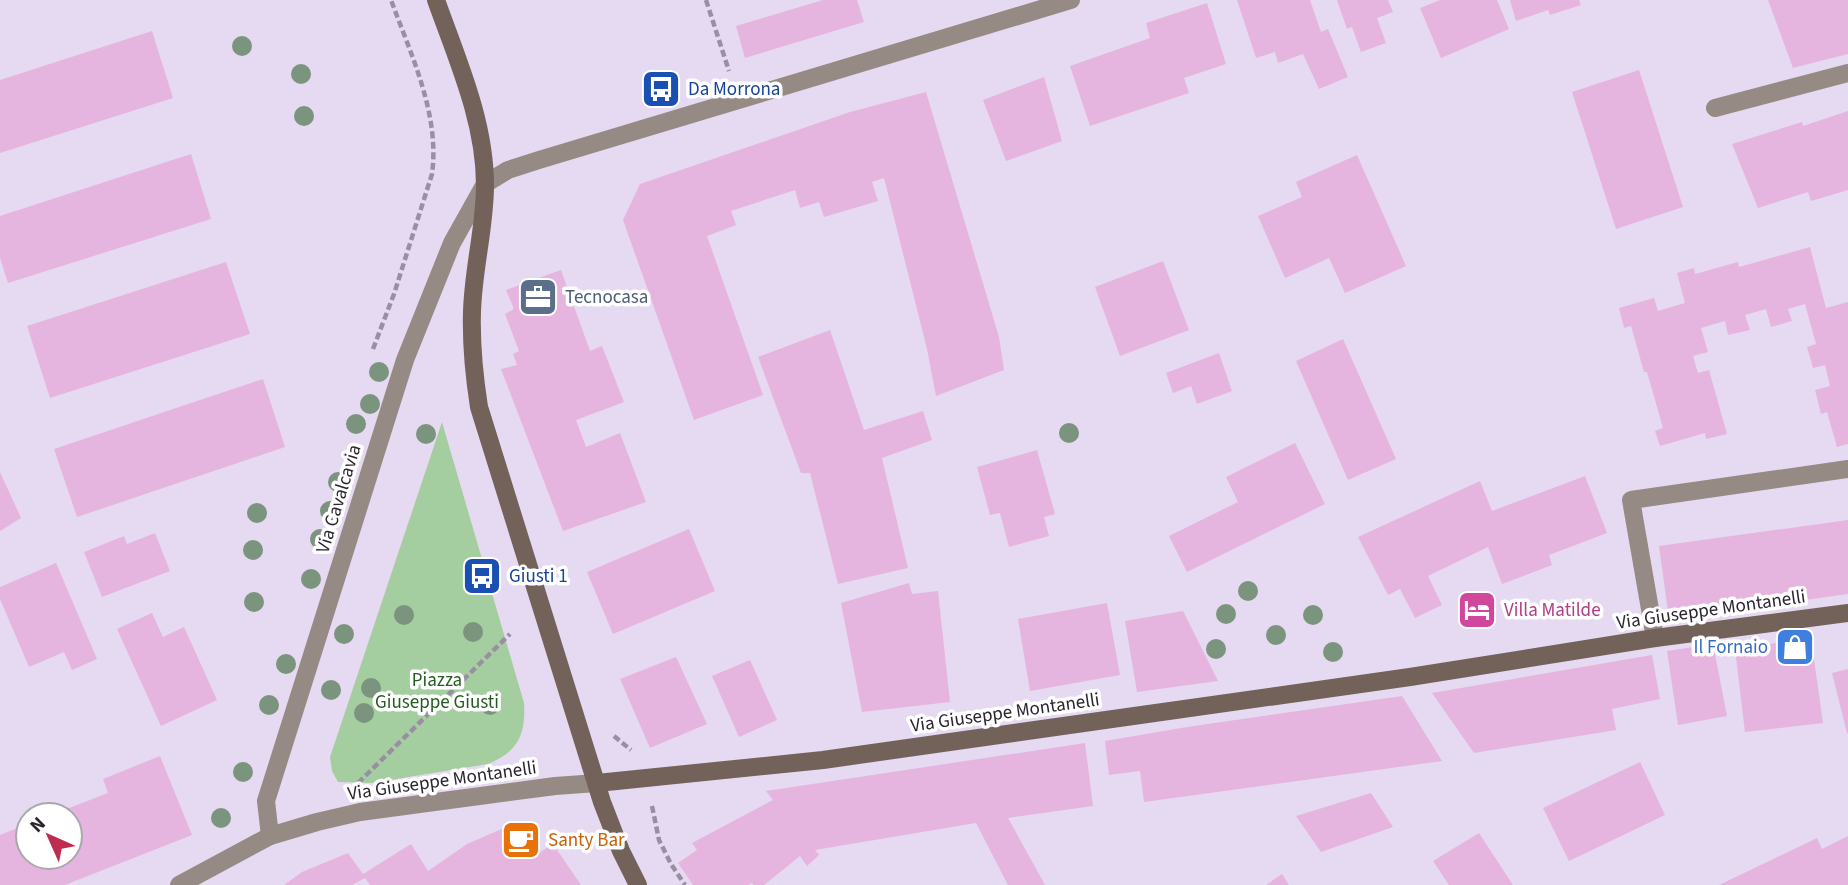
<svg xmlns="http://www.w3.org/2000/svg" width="1848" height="885" viewBox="0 0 1848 885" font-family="'Source Sans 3',sans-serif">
<rect width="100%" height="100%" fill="#e6d9f2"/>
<path fill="#a5cea0" d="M442 422 524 703C526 734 518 752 488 764L372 783 338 782 332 771 330 757Z"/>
<g fill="#e6b5df">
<path d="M823 0H857L864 22 745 58 736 26Z"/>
<path d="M1237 0H1310L1321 32 1328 29 1348 77 1319 89 1303 54 1278 63 1275 52 1256 58Z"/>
<path d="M1337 0H1388L1393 12 1377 18 1386 43 1361 52 1352 27 1347 29Z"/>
<path d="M1440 0H1497L1509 29 1441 58 1420 8Z"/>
<path d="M1510 0H1579L1581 5 1550 15 1548 10 1516 21Z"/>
<path d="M1768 0H1848V54L1793 68Z"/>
<path d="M1207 3 1226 64 1184 78 1189 93 1090 126 1070 66 1150 38 1146 23Z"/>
<path d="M152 31 173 98 0 153V80Z"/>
<path d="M1639 70 1683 207 1616 229 1572 92Z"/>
<path d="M1044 77 1062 141 1006 161 983 100Z"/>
<path d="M926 92 999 337 1004 370 936 396 927 349 884 178 872 182 878 201 824 217 819 202 800 208 795 190 731 211 736 225 707 236 763 395 694 420 623 220 640 184 850 112Z"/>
<path d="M1848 111V190L1811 201 1808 192 1758 208 1732 144 1802 122 1803 126Z"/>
<path d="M191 154 211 219 8 283 0 258V216Z"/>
<path d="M1357 155 1406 266 1345 293 1329 258 1285 278 1258 216 1302 197 1296 182Z"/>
<path d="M1810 247 1826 308 1848 302V444L1837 447 1827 412 1821 414 1815 390 1830 386 1825 365 1813 368 1807 347 1816 344 1805 304 1788 309 1792 321 1771 327 1766 309 1745 315 1750 330 1728 335 1725 321 1701 328 1708 352 1693 356 1698 373 1709 370 1727 434 1706 439 1705 433 1660 446 1655 431 1663 428 1647 372H1644L1631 326 1624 328 1619 308 1654 298 1658 311 1685 303 1677 273 1694 268 1695 274 1738 262 1739 267Z"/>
<path d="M1163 261 1189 330 1120 356 1095 287Z"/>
<path d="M226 262 250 334 50 398 27 326Z"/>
<path d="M561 270 590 351 602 346 624 402 576 420 586 447 620 433 646 502 563 531 501 369 517 365 513 354 519 351 505 314 514 309 506 290Z"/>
<path d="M830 330 864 430 923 411 932 440 882 458 908 568 838 584 810 473H801L758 357Z"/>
<path d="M1343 339 1396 459 1348 480 1296 361Z"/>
<path d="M1219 353 1232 391 1197 404 1191 386 1173 393 1166 373Z"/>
<path d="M263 379 285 447 77 517 54 449Z"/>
<path d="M1295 443 1325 504 1187 572 1169 536 1238 502 1226 477Z"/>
<path d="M1037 450 1055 514 1044 517 1049 536 1009 547 1000 513 990 515 977 467Z"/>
<path d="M0 472 21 518 0 531Z"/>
<path d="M1585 476 1607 533 1549 555 1552 565 1502 584 1488 547 1428 576 1442 605 1415 618 1400 589 1388 595 1358 537 1480 481 1492 511Z"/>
<path d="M1848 520V594L1669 619 1659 546Z"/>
<path d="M689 529 715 591 613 634 587 572Z"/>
<path d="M155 533 170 571 102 597 84 552 124 536 127 544Z"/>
<path d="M56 563 97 659 72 670 64 652 29 667 0 599V587Z"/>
<path d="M909 583 912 594 938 591 950 702 862 712 841 603Z"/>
<path d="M1107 603 1120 675 1030 691 1018 619Z"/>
<path d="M1183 611 1218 681 1137 692 1125 621Z"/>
<path d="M152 613 163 637 184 627 217 700 161 726 117 629Z"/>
<path d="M1811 638 1823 723 1745 732 1735 649Z"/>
<path d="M1713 644 1727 716 1678 725 1667 651Z"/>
<path d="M1652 655 1660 699 1612 709 1616 730 1474 753 1432 693Z"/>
<path d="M676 657 707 724 650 748 620 679Z"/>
<path d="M750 660 777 720 739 737 712 676Z"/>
<path d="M1848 669V733H1847L1832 673Z"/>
<path d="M1402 696 1442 761 1144 802 1140 771 1109 775 1105 741 1187 727Z"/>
<path d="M1085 743 1093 806 1008 818 1045 885H1008L976 823 815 850 819 855 807 866 800 856 764 885H754L752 883 748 885H693L678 863 697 850 692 843 773 800 766 791Z"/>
<path d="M160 756 192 835 65 885H0V835L28 824V857H70V815H51L108 793 103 779Z"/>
<path d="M1640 762 1665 815 1569 861 1543 808Z"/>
<path d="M1371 793 1393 827 1321 852 1296 816Z"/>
<path d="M515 823 536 855 553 844 581 885H370L365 878 352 885H284L302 872 348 853 363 874 411 844 428 871 467 844Z"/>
<path d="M1479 833 1513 885H1449L1433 861Z"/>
<path d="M1848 836V885H1719L1817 838 1822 849Z"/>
<path d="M1282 874 1289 885H1266Z"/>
</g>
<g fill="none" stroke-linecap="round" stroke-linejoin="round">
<g stroke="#998fa2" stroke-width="4.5" stroke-dasharray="7 3.5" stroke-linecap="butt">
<path d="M706 0 729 71"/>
<path d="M373 349 394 294 432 174C440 114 411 55 391 0"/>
<path d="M614 736 631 750"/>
<path d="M358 783 510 634"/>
<path d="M652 806 659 840 671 864 685 885"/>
</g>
<g stroke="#968a85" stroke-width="18">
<path d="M1715 108 1848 73"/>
<path d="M1655 638 1631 500 1848 469"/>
<path d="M270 836 266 801 405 360 452 243 485 184 508 170 539 160 1071 0"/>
<path d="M179 885 270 836 317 822 360 812 555 786 597 783"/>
</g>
<g stroke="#72625a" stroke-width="18">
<path d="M436 0C457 59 485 121 485 185 485 228 473 269 472 312 471 344 474 375 479 407L602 802 621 851 638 885"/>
<path d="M597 783 823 760 1410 677 1655 638 1848 613"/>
</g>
</g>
<g fill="#7b947e">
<circle cx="242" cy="46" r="10"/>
<circle cx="301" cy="74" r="10"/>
<circle cx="304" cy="116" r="10"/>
<circle cx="379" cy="372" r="10"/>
<circle cx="370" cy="404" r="10"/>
<circle cx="356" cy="424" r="10"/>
<circle cx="1069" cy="433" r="10"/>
<circle cx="426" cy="434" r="10"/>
<circle cx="338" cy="482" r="10"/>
<circle cx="330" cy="511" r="10"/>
<circle cx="257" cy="513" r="10"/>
<circle cx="320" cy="539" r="10"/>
<circle cx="253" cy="550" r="10"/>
<circle cx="311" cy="579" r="10"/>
<circle cx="1248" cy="591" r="10"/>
<circle cx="254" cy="602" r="10"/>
<circle cx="1226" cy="614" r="10"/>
<circle cx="404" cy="615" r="10"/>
<circle cx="1313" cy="615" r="10"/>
<circle cx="473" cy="632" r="10"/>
<circle cx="344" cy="634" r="10"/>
<circle cx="1276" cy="635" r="10"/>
<circle cx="1216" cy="649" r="10"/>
<circle cx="1333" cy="652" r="10"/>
<circle cx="286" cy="664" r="10"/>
<circle cx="371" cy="688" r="10"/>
<circle cx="331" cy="690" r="10"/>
<circle cx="269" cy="705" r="10"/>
<circle cx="490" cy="705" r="10"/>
<circle cx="364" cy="713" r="10"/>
<circle cx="243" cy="772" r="10"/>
<circle cx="221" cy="818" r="10"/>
</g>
<defs>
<g id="bus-square" transform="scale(2.0125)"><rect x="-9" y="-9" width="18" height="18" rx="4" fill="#1a4fb4" stroke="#fff"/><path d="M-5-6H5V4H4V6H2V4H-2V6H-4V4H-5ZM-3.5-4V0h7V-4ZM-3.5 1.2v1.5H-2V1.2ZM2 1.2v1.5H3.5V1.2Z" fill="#fff"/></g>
<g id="office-square" transform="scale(2.0125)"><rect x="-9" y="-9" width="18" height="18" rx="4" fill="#5c6f8a" stroke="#fff"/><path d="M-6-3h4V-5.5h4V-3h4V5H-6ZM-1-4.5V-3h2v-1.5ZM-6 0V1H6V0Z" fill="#fff"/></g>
<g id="hotel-square" transform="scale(2.0125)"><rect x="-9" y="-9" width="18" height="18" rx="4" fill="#d1479c" stroke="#fff"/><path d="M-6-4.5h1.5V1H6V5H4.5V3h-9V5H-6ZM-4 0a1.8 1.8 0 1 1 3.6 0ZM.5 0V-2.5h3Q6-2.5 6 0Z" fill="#fff"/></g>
<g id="shop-square" transform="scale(2.0125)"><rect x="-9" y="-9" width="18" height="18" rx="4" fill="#3f7fe0" stroke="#fff"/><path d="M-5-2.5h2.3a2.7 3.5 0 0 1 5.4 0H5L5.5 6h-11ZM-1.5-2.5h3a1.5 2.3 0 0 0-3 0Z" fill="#fff"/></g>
<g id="cafe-square" transform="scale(2.0125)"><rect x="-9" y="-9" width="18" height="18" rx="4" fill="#e8710a" stroke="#fff"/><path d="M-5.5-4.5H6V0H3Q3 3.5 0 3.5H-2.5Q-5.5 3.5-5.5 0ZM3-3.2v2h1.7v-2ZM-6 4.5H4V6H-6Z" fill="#fff"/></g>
</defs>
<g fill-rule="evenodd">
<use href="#bus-square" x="661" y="89"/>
<use href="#office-square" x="538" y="297"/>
<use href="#bus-square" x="482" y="576"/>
<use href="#hotel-square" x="1477" y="610"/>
<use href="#shop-square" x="1795" y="647"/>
<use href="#cafe-square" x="521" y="840"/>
</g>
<g text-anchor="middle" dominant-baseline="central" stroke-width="7" stroke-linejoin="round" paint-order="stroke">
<g font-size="19" fill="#164399" stroke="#fff" text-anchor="start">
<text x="688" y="89">Da Morrona</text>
<text x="509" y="576">Giusti 1</text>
</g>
<g font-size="19" fill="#4e5e75" stroke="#fff" text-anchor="start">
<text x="565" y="297">Tecnocasa</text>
</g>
<g font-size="19" fill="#2a252f" stroke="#fff">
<text transform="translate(339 499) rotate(-73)">Via Cavalcavia</text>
<text transform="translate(1711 610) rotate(-8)">Via Giuseppe Montanelli</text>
<text transform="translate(1005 713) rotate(-8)">Via Giuseppe Montanelli</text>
<text transform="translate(442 781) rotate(-8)">Via Giuseppe Montanelli</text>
</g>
<g font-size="19" fill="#b23c85" stroke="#fff" text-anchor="start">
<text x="1504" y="610">Villa Matilde</text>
</g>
<g font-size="19" fill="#366cbe" stroke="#fff" text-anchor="end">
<text x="1768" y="647">Il Fornaio</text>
</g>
<g font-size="19" fill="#245c1f" stroke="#fff">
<text x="437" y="680">Piazza<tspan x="437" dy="22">Giuseppe Giusti</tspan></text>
</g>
<g font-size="19" fill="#c56008" stroke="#fff" text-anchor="start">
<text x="548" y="840">Santy Bar</text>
</g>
</g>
<g transform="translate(49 836) rotate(315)"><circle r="33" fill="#ffffff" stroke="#aaa8ac" stroke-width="2"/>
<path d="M0-5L12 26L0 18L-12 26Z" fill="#be2d4f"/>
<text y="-10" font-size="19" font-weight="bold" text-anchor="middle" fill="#2a252f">N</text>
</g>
</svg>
